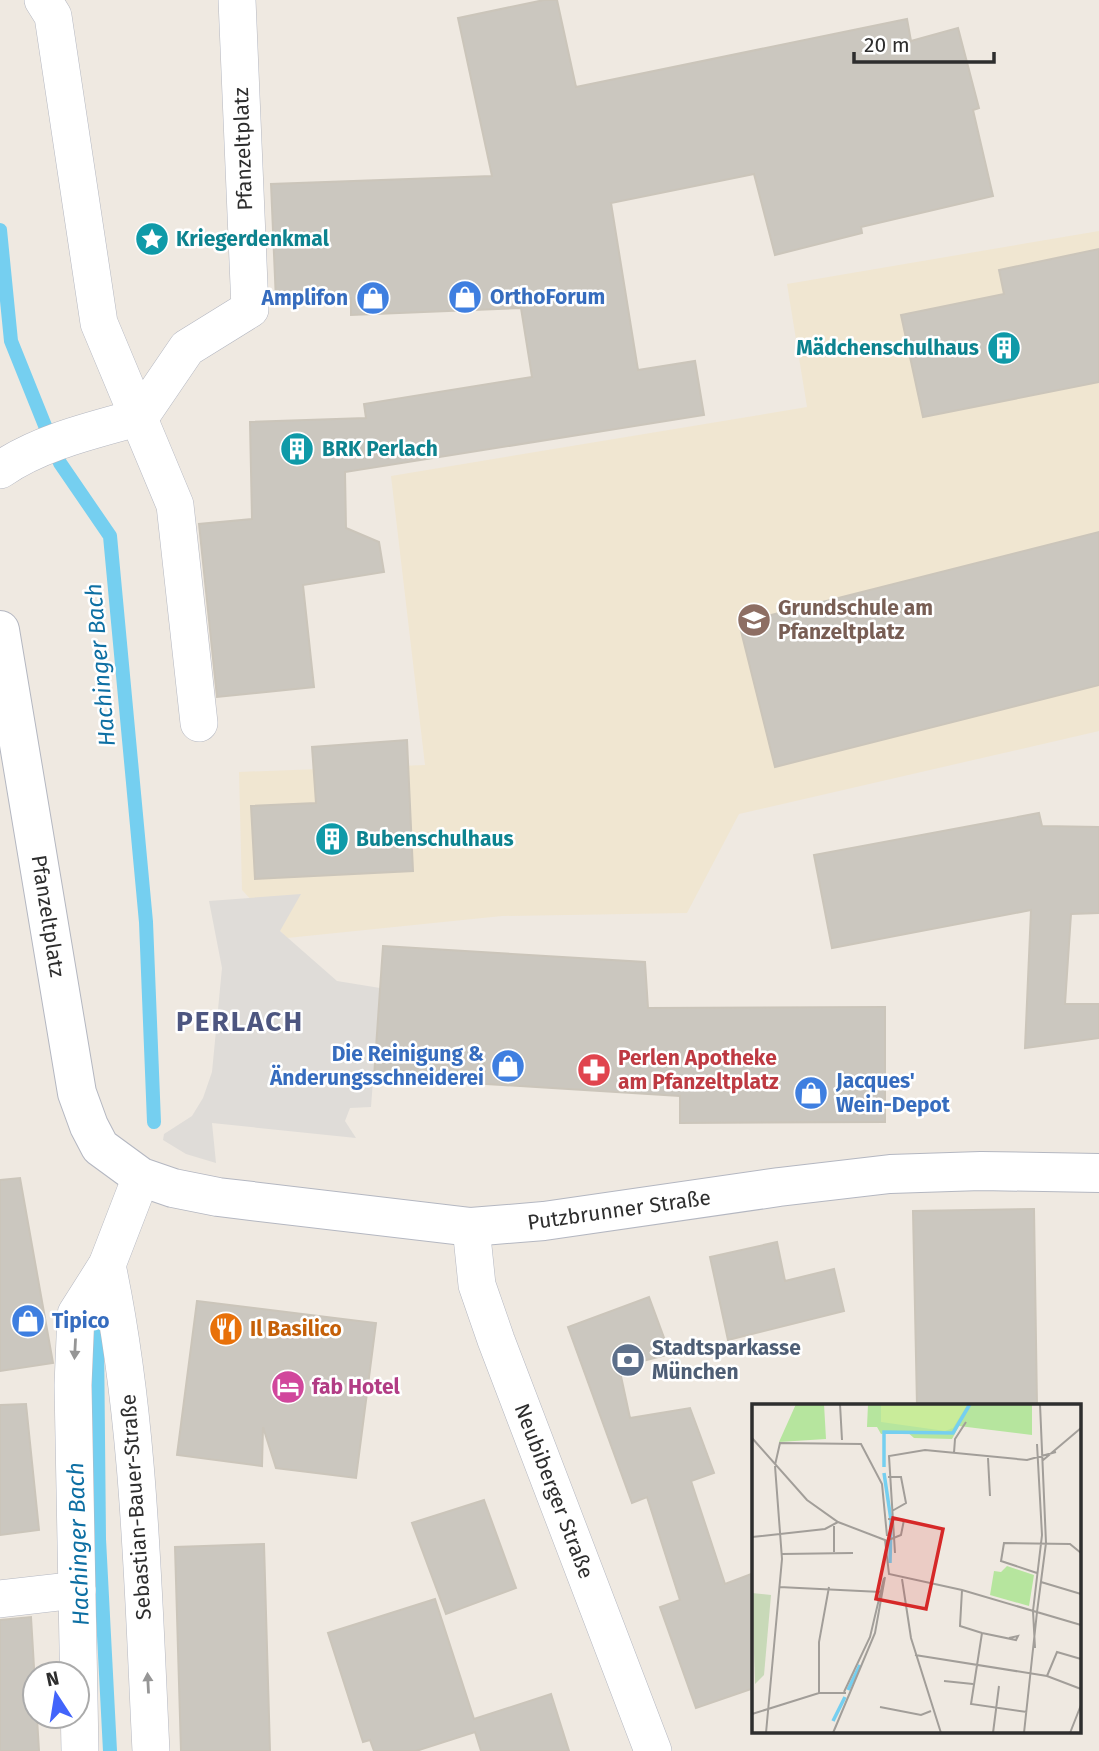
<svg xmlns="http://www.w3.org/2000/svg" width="1099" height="1751" viewBox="0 0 1099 1751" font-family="'Fira Sans',sans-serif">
<rect width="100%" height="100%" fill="#efe9e1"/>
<path fill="#f0e6d1" d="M1099 231V731L739 814 687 913 502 916 287 938 242 890 239 772 425 765 391 476 807 407 787 284Z"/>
<path fill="#dfdcd8" d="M301 894 280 931 337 981 380 988 371 1107 350 1108 345 1121 356 1138 212 1123 216 1163 186 1154 163 1140 164 1134 192 1116 203 1098 212 1072 222 968 209 901Z"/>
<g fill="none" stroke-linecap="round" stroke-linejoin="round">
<g stroke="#75cff0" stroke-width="14">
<path d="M0 230 11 341 60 463 110 536 146 922 154 1122"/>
<path d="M97 1336 99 1539 110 1751"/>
</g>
</g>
<g fill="#cbc7bf" stroke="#cbc5ba" stroke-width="2">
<path d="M544 0H557L576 87 907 19 911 41 958 28 979 108 973 110 993 196 861 227 862 233 775 255 754 174 611 203 638 370 695 361 704 415 345 472 346 528 379 542 384 572 303 585 314 687 217 697 199 524 252 519 250 422 366 418 364 404 532 377 521 308 351 315V298L276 301 271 184 492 176 458 18Z"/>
<path d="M1099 249V382L923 417 901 315 1004 294 999 270Z"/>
<path d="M1099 532V685L775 767 739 623Z"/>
<path d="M407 740 413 871 255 879 251 806 316 803 312 747Z"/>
<path d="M1039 813 1042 826 1099 827V913L1071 914 1065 1004H1099V1038L1025 1048 1031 910 832 948 814 855Z"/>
<path d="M383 946 645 962 648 1008 885 1007V1122L680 1123V1096L374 1077Z"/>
<path d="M20 1178 53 1363 0 1371V1180Z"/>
<path d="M1034 1209 1037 1406H917L913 1211Z"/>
<path d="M777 1242 785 1281 834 1269 844 1311 728 1340 710 1257Z"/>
<path d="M649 1297 670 1354 619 1367 630 1418 690 1408 714 1473 691 1481 725 1584 754 1573V1688L696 1708 660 1607 680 1600 647 1497 632 1503 568 1327Z"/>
<path d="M197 1301 376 1323 356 1478 276 1468 263 1427 262 1466 177 1455Z"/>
<path d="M26 1404 39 1530 0 1535V1405Z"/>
<path d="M484 1500 516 1588 446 1614 412 1523Z"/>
<path d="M264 1544 270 1751H181L175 1547Z"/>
<path d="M435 1599 474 1719 551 1694 569 1751H481L475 1732 416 1751H374L370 1740 363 1742 328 1633Z"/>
<path d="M31 1617 39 1751H0V1620Z"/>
</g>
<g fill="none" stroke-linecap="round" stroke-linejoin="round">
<g stroke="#b4b7c1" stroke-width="38">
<g id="minor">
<path d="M43 0 53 16 99 323 175 505 199 723"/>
<path d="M0 470C40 442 94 430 140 417L187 348 250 309 237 0"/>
<path d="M471 1227 477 1285 496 1340 653 1751"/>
<path d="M107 1265C140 1420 143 1593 151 1751"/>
<path d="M0 1599 77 1590"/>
<path d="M80 1751 73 1385 76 1314 107 1265 141 1177"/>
</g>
</g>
<g stroke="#b4b7c1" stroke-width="40">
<path id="secondary" d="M0 630 77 1093 89 1126 100 1147 141 1177 173 1188 218 1197 471 1227 544 1221 779 1187 890 1174 981 1171 1099 1173"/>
</g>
<use href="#minor" stroke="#fff" stroke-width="37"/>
<use href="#secondary" stroke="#fff" stroke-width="38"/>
</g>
<defs><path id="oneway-solid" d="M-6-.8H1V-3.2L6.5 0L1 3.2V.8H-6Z" transform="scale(1.75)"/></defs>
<g fill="#969696">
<use href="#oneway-solid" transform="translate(75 1349) rotate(93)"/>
<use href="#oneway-solid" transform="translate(148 1683) rotate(-93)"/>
</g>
<defs>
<g id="sight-disc" transform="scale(1.75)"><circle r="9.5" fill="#0f9aa8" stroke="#fff"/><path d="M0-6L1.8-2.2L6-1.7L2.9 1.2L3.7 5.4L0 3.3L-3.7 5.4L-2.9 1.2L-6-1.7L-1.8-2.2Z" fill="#fff"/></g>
<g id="shop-disc" transform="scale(1.75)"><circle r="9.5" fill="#3f7fe0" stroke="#fff"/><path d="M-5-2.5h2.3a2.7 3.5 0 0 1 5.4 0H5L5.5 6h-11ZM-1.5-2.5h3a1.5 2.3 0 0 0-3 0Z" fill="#fff"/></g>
<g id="building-disc" transform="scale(1.75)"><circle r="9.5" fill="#0f9aa8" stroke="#fff"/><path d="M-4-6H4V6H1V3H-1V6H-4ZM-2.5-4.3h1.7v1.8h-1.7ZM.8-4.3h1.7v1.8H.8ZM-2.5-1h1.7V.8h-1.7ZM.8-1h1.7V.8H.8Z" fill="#fff"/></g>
<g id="school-disc" transform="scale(1.75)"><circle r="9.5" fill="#8d6e63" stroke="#fff"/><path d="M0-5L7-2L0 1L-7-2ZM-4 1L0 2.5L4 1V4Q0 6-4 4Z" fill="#fff"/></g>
<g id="pharmacy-disc" transform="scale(1.75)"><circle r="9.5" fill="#e0444e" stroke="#fff"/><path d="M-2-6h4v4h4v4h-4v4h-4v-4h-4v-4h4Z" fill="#fff"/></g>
<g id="restaurant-disc" transform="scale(1.75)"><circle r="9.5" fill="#e8710a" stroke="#fff"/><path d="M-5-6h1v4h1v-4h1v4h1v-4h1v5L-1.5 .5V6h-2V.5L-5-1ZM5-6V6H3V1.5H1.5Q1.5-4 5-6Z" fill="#fff"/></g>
<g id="bank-disc" transform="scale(1.75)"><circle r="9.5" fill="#5c6f8a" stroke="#fff"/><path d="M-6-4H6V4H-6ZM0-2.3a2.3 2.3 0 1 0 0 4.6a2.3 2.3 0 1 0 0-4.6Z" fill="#fff"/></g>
<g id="hotel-disc" transform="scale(1.75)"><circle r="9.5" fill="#d1479c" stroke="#fff"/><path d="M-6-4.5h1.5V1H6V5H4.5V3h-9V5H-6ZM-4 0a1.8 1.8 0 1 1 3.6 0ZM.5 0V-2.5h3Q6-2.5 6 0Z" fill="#fff"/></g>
</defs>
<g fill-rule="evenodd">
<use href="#sight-disc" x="152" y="239"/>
<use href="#shop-disc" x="465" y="297"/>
<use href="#shop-disc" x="373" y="298"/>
<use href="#building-disc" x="1004" y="348"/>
<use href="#building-disc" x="297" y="449"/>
<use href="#school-disc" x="754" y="620"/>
<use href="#building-disc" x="332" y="839"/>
<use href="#shop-disc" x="508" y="1066"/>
<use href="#pharmacy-disc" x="594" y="1070"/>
<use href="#shop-disc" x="811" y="1093"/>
<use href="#shop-disc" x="28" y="1321"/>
<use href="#restaurant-disc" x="226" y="1329"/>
<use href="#bank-disc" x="628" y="1360"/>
<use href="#hotel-disc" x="288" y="1387"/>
</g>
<g text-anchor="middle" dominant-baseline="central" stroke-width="5" stroke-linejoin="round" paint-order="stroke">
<g font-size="21" fill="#2e2e2e" stroke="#fff">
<text transform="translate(243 149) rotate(-92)">Pfanzeltplatz</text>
<text transform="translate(48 916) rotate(81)">Pfanzeltplatz</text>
<text transform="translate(619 1210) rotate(-8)">Putzbrunner Straße</text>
<text transform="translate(554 1491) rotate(69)">Neubiberger Straße</text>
<text transform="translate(136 1507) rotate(-94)">Sebastian-Bauer-Straße</text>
</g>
<g font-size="21" font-weight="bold" fill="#0d838f" stroke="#fff" text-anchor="start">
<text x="176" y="239">Kriegerdenkmal</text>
<text x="979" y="348" text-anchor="end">Mädchenschulhaus</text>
<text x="322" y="449">BRK Perlach</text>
<text x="356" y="839">Bubenschulhaus</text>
</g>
<g font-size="21" font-weight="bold" fill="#366cbe" stroke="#fff" text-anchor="start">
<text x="490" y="297">OrthoForum</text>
<text x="348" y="298" text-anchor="end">Amplifon</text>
<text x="484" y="1054" text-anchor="end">Die Reinigung &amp;<tspan x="484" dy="24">Änderungsschneiderei</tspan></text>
<text x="836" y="1081">Jacques'<tspan x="836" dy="24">Wein-Depot</tspan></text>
<text x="52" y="1321">Tipico</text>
</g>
<g font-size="21" font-weight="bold" fill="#785e54" stroke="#fff" text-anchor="start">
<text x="778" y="608">Grundschule am<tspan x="778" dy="24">Pfanzeltplatz</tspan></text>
</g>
<g font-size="21" font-weight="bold" fill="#be3a42" stroke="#fff" text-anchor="start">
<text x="618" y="1058">Perlen Apotheke<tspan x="618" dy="24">am Pfanzeltplatz</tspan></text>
</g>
<g font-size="21" font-weight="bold" fill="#c56008" stroke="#fff" text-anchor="start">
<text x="250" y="1329">Il Basilico</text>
</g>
<g font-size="21" font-weight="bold" fill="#4e5e75" stroke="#fff" text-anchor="start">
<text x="652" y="1348">Stadtsparkasse<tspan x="652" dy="24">München</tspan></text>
</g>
<g font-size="21" font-weight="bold" fill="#b23c85" stroke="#fff" text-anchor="start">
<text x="312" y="1387">fab Hotel</text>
</g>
<g font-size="23" font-style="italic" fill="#0d6fa3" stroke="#fff">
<text transform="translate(100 665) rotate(-95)">Hachinger Bach</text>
<text transform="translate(78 1544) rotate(-92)">Hachinger Bach</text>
</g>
<g font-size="28" font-weight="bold" letter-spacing="2" fill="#4d5680" stroke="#fff">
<text x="240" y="1021">PERLACH</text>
</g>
</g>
<g transform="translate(752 1404)">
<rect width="329" height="329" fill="#efe9e1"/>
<path d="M44 0H72L74 35 27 38ZM280 0V31L207 22 200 35 162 34 154 27 129 30 125 23H115L116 0ZM255 162 282 171 277 202 238 191 242 167 249 168Z" fill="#b6e59e"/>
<path d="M0 189 19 191 12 271 3 280Z" fill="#c8d9b8"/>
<path d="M129 0H216L201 24 193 27 129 18Z" fill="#c9ec9a"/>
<path fill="none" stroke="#75cff0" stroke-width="3.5" d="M132 63V28L201 29 218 0M132 69 139 116 138 159M96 286 108 261M81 317 93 293"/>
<path fill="none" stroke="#a29e99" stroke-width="2" d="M88 0 90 36M0 34 55 96 86 118 133 136 137 170 210 186 329 221M202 49 203 35 214 18M236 54 238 92M290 57 329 24M23 61 28 39 109 40 130 80 135 132M136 73H149L154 99 140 107M82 122V148M0 133 73 125 86 118M134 137 149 131 152 116 136 115M143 149 137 52 173 46 275 56 304 48M30 150 101 149M285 169 249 157 252 139 318 140 329 149M150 175 159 234 189 329M289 178 329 190M27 183 129 188M210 186 208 222 230 229 264 236 266 232 257 234M281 207 283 244M281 207 290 131 285 40M285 208 294 139 288 0M230 229 219 300 275 308M163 251 295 272 329 285M295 272 305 248 329 255M192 277 221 280M92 288 118 233 132 174M67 289V238L77 183M128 303 169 311 179 307M0 310 67 289H94M14 329 30 155 23 62M81 329 123 229 133 173M241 329 247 282M272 329 285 208M318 329 329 301"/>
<path fill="#d62828" fill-opacity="0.15" stroke="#d62828" stroke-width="3.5" d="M141 114 191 125 174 205 124 195Z"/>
<rect width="329" height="329" fill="none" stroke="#2e2e2e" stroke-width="3.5"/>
</g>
<g transform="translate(56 1695) rotate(348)"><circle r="33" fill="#ffffff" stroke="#ababab" stroke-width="2"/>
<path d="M0-5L12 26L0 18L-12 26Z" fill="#4264fb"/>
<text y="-10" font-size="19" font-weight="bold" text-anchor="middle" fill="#2e2e2e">N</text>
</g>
<path d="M854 52v10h140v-10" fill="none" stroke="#2e2e2e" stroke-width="3.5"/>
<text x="864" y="52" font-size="21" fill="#2e2e2e" stroke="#ffffff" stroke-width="5" paint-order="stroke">20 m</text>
</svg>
